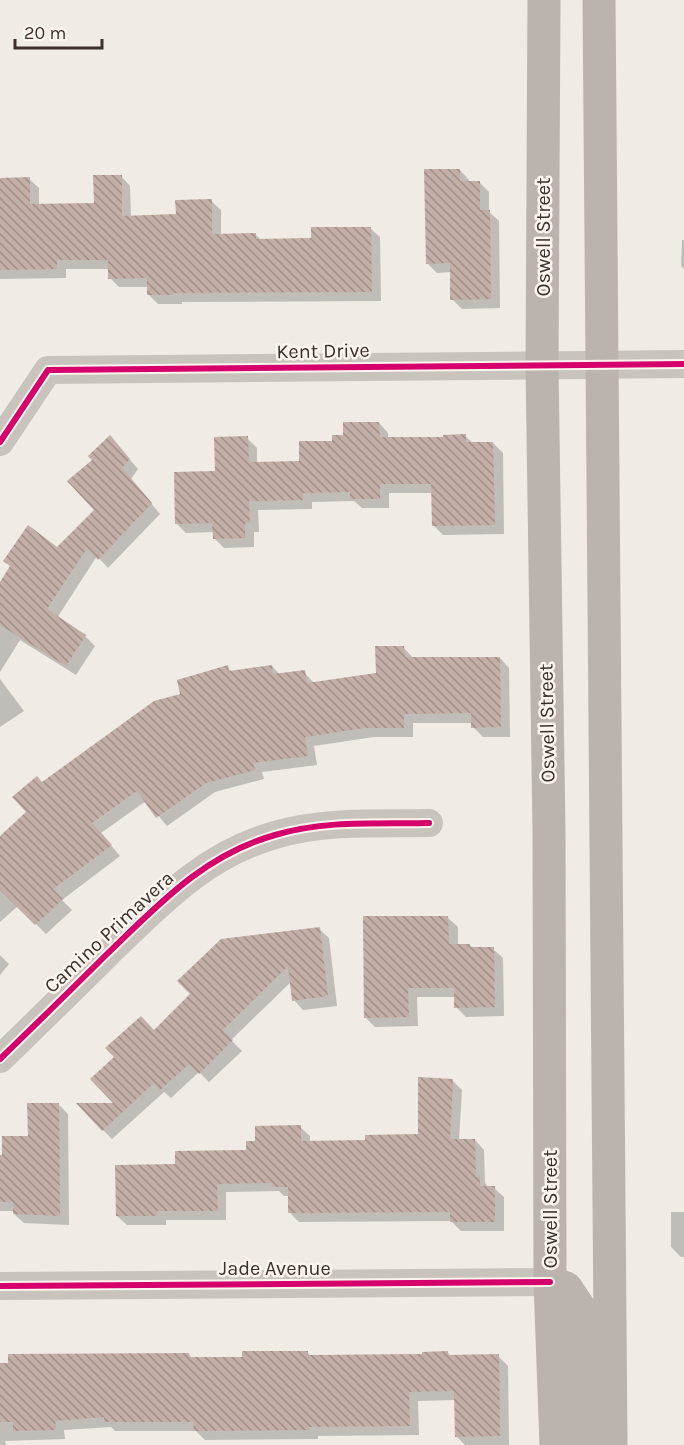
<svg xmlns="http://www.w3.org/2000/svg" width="684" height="1445" viewBox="0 0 684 1445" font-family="Karla,sans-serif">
<defs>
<pattern id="building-back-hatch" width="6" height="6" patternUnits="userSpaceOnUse" patternTransform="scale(1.5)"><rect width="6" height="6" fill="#c3afa7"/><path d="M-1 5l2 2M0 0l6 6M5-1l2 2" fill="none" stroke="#a08f88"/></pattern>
</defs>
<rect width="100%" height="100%" fill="#f0ebe5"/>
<g fill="#0003">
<path d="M460 170 469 180V182H479L489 192V212L499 221 500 308 462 309 452 299V272L437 273 427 263Z"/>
<path d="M121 176 130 186 131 217 177 216 211 201 221 210V235H256L261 240 312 239 370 228 380 237 381 301 182 302V304H158L148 294V287H119L110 278V269H66V278L0 279V179H29L39 188V205L95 204Z"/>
<path d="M682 240H684V269L681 266Z"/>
<path d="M379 423 388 433V439L445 438 465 436 473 443H493L503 453 504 534 443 535 433 525V493H389V508H362L354 501 312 502V509L258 510 259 532H254V547L224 548 214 538V532L186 533 176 523 216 472 247 438 257 448V463H301L334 442Z"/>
<path d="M119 447 138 469 131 479 160 514 108 568 97 556 57 618 85 636 95 646 76 675 20 640 0 672V584L57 549 96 510Z"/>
<path d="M404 648 413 658H500L509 668 510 737H483L473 727V723H413V737H374L314 746 317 765 262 772 264 779 215 792 167 826 146 801 101 833 120 856 62 900 72 910 46 934 18 906 0 922V838L28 812 42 784 227 667 232 672 272 666 280 675 304 672 314 683 377 674Z"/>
<path d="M0 679 24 711 0 727Z"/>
<path d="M448 918 458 927V945H470L473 949H493L503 958 504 1016 466 1017 456 1007V997H417L418 1026 375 1027 365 1017Z"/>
<path d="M319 929 329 938 337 1006 303 1010 294 1000 292 981 231 1040 242 1051 209 1082 199 1072 171 1098 164 1092 112 1139 103 1130 154 1031Z"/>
<path d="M0 955 9 964 0 975Z"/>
<path d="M452 1080 462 1090 459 1140H475L484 1150 485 1183 489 1188H494L504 1197V1231H461L451 1221 299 1222 290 1213V1196H284L279 1191 226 1192V1220H166V1225H127L117 1216 177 1166 248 1151 256 1142 300 1127 310 1136V1142L366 1141 419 1136Z"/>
<path d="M58 1104 68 1114 69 1225 24 1223 14 1214V1211H0V1156H4L29 1138Z"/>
<path d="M671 1212H684V1257H681L671 1247Z"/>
<path d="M307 1352 311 1356 423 1355 448 1353 451 1356H498L508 1366 509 1445H465L456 1436V1400L418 1401 419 1435 318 1436V1439L205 1440 196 1431H115L111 1427 64 1430 65 1439 5 1441 6 1445H0V1364L189 1354 192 1358H243Z"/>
</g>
<g fill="url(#building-back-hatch)">
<path d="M424 169H460V181H480V210H490L491 299 450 300V263L426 264Z"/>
<path d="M93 175H122V216L176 214 175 200 212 199V234L256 233V239L311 238V227H371L372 292 173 293V295H147V278L108 279V260H57V269L0 270V178L30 177V204L94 203Z"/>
<path d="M343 422H379L380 437H443V435L466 434V442H493L495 525 432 526 431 484H380V499H350V492L303 493V500L249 501 250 523H245V538L213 539 212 523 175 524 174 472 215 471 214 437 248 436 249 462 299 461V441H332V435H343Z"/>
<path d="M110 435 130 459 122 468 152 503 98 560 87 548 47 609 86 635 66 666 0 625V582L10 566 3 561 28 525 57 547 94 510 67 481 92 460 88 456Z"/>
<path d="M375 646H404L405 657H500L501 727 471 728V713L404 714V728H364L305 737 308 756 253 763 255 770 206 783 156 818 137 791 92 823 112 845 53 889 63 899 35 925 0 890V836L26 812 12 797 37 776 42 782 154 701 180 694 177 680 228 665 229 671 272 665 273 674 305 670 307 683 376 673Z"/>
<path d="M363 916H448L449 944H470V947H494L495 1007 454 1008V988H408L409 1017 364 1018Z"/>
<path d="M320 927 328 996 292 1001 288 966 223 1030 233 1040 199 1074 189 1064 160 1090 154 1083 102 1131 76 1103H113L90 1079 114 1057 105 1048 141 1016 154 1030 190 994 177 981 221 939Z"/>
<path d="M418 1077 453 1079 450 1139H475L476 1177H480V1186H495V1222H450V1212L288 1213V1187H273L272 1183 217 1184 218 1211H157V1216H116L115 1165 175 1164V1151L246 1150V1141H255V1126L301 1125V1141L365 1140V1135L418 1134Z"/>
<path d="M27 1103H59L60 1216 13 1214V1202H0V1155H2V1136H28Z"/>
<path d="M242 1351H308V1355L422 1354V1352L448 1351V1355L499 1354 500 1436 455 1437 454 1391 409 1392 410 1426 309 1427V1430L194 1431 193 1422H104V1417L55 1421 56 1430 13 1431V1422H0V1363H8V1354L189 1353V1357H242Z"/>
</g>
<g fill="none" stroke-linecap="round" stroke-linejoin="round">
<g stroke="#c9c3be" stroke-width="28">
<path d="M0 442 48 370 684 364"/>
<path d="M0 1059C36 1024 72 989 107 954 159 904 204 855 275 835 325 820 378 824 429 823"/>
<path d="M0 1286 550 1282"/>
</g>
<g stroke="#bab3ae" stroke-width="33">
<path d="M544 0 542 366 549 833 550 1282 556 1445"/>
<path d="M599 0 611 1445"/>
<path d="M550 1282 566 1288 580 1309 582 1365 581 1445"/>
</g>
<g stroke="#fbf5ee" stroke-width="10">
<g id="cycleway">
<path d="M0 442 48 370 684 364"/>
<path d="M0 1059C36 1024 72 989 107 954 159 904 204 855 275 835 325 820 378 824 429 823"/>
<path d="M0 1286 550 1282"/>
</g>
</g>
<use href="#cycleway" stroke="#d6006c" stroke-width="6"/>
</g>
<g text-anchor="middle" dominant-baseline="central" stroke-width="5" stroke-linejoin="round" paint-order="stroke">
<g font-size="20" fill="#3b302b" stroke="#fbf5ee">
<text transform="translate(543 237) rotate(-90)">Oswell Street</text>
<text transform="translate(323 351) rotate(-1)">Kent Drive</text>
<text transform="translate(547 723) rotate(-91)">Oswell Street</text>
<text transform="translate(109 932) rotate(-43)">Camino Primavera</text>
<text transform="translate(550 1209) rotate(-90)">Oswell Street</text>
<text x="275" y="1268">Jade Avenue</text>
</g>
</g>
<path d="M15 39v9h87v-9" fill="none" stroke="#3b302b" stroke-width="3"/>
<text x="24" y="39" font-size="18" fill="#3b302b" stroke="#fbf5ee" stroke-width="4.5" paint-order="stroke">20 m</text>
</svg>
